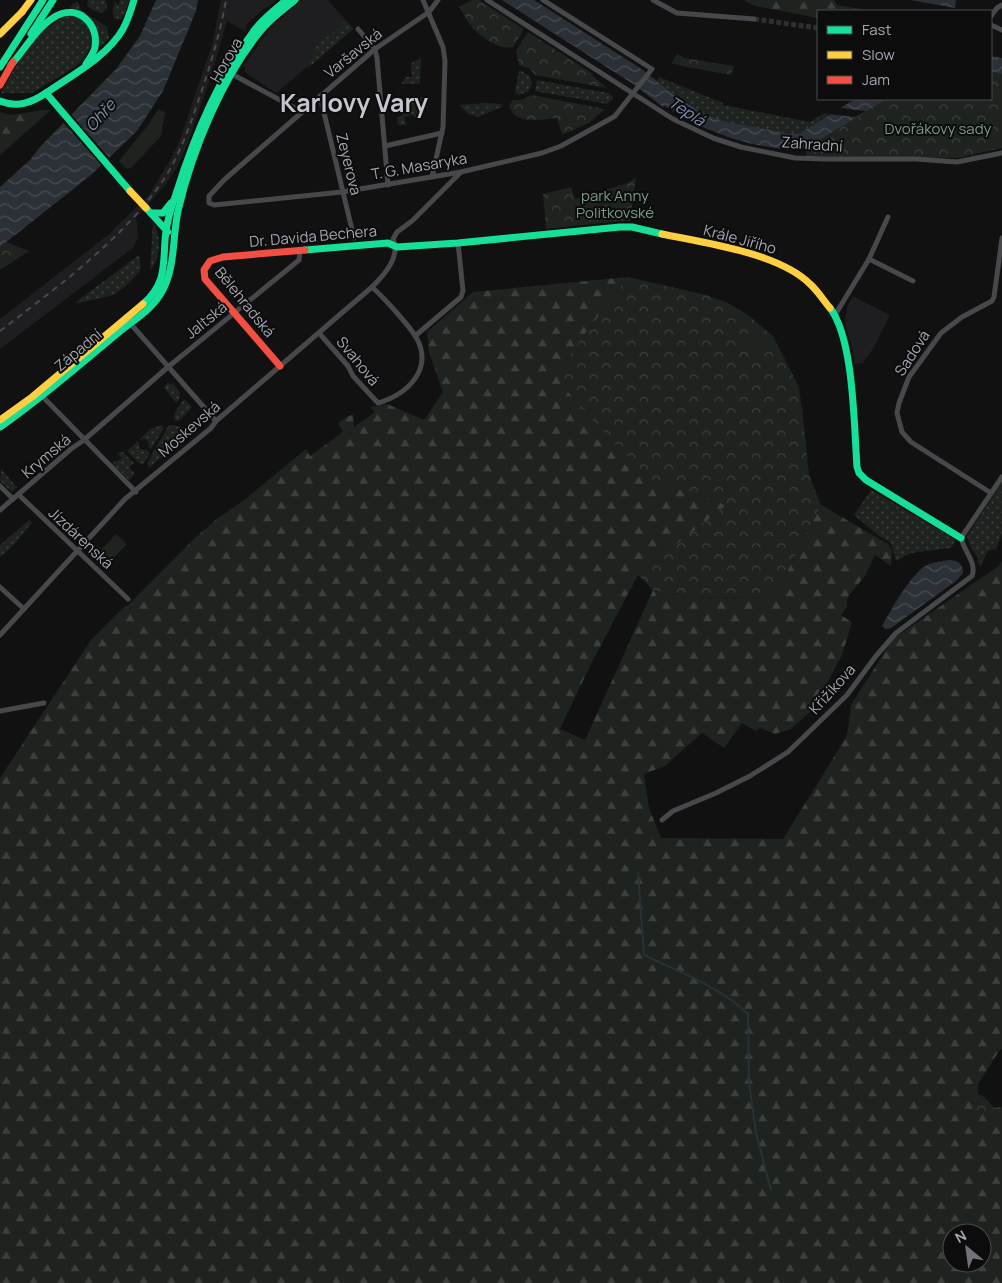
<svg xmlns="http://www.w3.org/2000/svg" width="1002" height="1283" viewBox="0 0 1002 1283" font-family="Manrope,sans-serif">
<defs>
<pattern id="grass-dots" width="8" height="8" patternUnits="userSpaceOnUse" patternTransform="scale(1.25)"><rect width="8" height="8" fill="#1e231f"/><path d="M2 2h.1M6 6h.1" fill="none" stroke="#3c403d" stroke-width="1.8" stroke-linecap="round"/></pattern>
<pattern id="forest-firs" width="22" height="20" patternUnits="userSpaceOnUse" patternTransform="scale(1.25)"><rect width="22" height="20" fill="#1e231f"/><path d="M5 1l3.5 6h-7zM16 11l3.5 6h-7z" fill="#3c403d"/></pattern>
<pattern id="park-crowns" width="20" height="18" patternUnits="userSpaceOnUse" patternTransform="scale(1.25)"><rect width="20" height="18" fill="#1e231f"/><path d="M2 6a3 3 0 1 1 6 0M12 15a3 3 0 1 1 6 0" fill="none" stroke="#3c403d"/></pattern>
<pattern id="water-waves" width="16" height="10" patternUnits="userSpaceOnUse" patternTransform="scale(1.25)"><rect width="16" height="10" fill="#2b3037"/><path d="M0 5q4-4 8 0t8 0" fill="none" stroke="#474b52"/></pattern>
</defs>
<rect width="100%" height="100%" fill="#111112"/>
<g fill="#1e1e20">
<path d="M221 0H277L267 8 266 7 247 24 246 32 227 21 211 76 187 145 177 167 166 184 135 219 137 221 138 237 133 248 0 349V319L108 235 149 195 169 162 179 142 212 45Z"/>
<path d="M302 0H328L353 28 352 30 276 93 249 75 245 72 244 65 271 27Z"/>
<path d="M853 296 890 315 874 347 866 359 865 358 863 363 854 364 853 351 845 324 847 307Z"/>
</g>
<g fill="url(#grass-dots)">
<path d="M88 0H105L107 4V9L101 13 91 9 87 5Z"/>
<path d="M120 0H130L123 17 120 20 114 18 113 9 115 1 118 6Z"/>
<path d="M76 2H78L81 10 107 27 109 38 101 47H99L98 33 69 8Z"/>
<path d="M64 16H75L89 25 92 45 83 60 75 67 32 93H2L1 92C12 73 28 43 45 30 51 25 58 21 64 16Z"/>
<path d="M346 22 353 28 352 30 308 68 315 52 313 49Z"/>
<path d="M421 58 420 84H402L405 77H412L411 63Z"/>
<path d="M519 70 530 76 532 84 528 92 518 95 515 93Z"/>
<path d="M659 77 723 103V105L810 122 825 113 829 114 798 134H790C765 129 726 126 703 114 685 104 669 91 653 78L657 80Z"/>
<path d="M537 80 608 93 613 96V99L607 104 535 91Z"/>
<path d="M428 97 427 108H419L421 117H414L413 115 404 117 406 125H397L398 117 402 116V108L405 106 404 98Z"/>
<path d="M485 103 502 104V107L478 117 468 114 459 105Z"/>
<path d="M153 222C162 238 161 256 150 271Z"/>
<path d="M139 255 141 267 139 272 129 283 114 295 78 303 76 302Z"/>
<path d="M167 383 173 384 180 392 179 399 176 403 164 388Z"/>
<path d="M184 399 192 407 180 420 176 421 174 419 175 412Z"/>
<path d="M161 425 164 428 151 449 149 448 148 441 144 439 140 440V439L150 429Z"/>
<path d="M169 425H174L188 430 189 433 149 468 147 463Z"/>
<path d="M138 441 140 449 147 450 150 453 144 463 140 464 127 451Z"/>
<path d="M123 452 134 463 129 467 135 474 129 480 113 464V462L122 459 117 453Z"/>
<path d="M1 469 17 487 12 492 0 481Z"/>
<path d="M1002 482V534L996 549 988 551 980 567 977 560 979 559 971 548 967 536Z"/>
<path d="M871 490 956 540 951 548 911 553 896 561 891 543 878 535 854 515Z"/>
<path d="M29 520 32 523C21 535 13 548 0 557V545Z"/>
</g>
<g fill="url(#forest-firs)" fill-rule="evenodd">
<path d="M744 0H834L837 5 871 11H818V18L755 6Z"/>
<path d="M43 110H51L0 155V112L11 115Z"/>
<path d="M628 277 560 367 652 480 727 505 638 575 592 662 560 729 585 740 653 590 687 598 774 597 821 505 888 544 892 551 891 566 875 555 865 576 849 595 847 600V607L841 615 852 622 842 655 813 709 791 729 775 734 760 728 756 731 742 723 724 748 702 733 665 766 644 774 649 808 661 838 783 839 847 736 851 705 893 639 1000 565 1002 561V1049L999 1051 978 1084V1094L985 1098 994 1108 1002 1107V1283H0V778L91 640 124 607 128 605 195 538 218 518 243 501 306 449 310 456 343 432 338 423 347 417 353 414 354 427 375 412 370 407 387 404 424 420 443 392 429 352 427 332 473 292ZM952 1233H982V1263H952Z"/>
</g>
<g fill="url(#park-crowns)">
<path d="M472 0H479L524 29 513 47C501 51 479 36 472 27 467 21 463 13 459 7Z"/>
<path d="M528 32 593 74V76L607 88 535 75 530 69 519 65 516 51Z"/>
<path d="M677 54 684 58 734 66 731 75 682 66 672 63Z"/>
<path d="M991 72 1002 74V148L958 158 806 156V148L887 99H991Z"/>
<path d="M532 95 605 109 589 123 562 135 557 118C541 119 516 126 509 106L513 100H521Z"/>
<path d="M636 177 630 221H621L546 229 543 194 571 187 575 199 628 183Z"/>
<path d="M6 242 29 251 0 270V247Z"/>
<path d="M628 277 706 295 726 302 748 315 773 336 798 385 802 407 809 475 821 505 774 597 687 598 653 590 638 575 726 505 652 480 616 445 566 390 560 367Z"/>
<path d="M978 1094 985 1098 994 1108 975 1117 972 1105Z"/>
</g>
<g fill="#1e231f">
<path d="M158 109 165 112 161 136 131 168 127 169 119 161 149 124Z"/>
<path d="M755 337 768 351 760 359 746 344Z"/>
<path d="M116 534 127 544 107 565 96 555Z"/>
</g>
<g fill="url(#water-waves)">
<path d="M156 0H198L196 11 163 91 137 131 91 175 0 247V187L30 160 39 148 116 69 140 36Z"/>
<path d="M502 0H534L643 70 679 99 704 114 723 121 790 134H798L855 99H887L806 148 788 150 752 144 728 137 695 124 665 106 663 107 633 84Z"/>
<path d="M911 0H956L955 8Z"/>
<path d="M991 56 1002 58V74L991 72Z"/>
<path d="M949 560C958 560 963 564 963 573L956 581 891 628 886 629 882 626C891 610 913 570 929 564 935 562 943 561 949 560Z"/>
</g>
<g fill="#111112">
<path d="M840 108 866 111 855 117 829 114Z"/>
<path d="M70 113 111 160 103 167 62 121Z"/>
</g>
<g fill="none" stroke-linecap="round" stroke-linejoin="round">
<path stroke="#2b3037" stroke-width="2" d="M638 872 644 955C679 972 719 986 748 1014L749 1082 756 1133 771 1190"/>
<path stroke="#2e2f32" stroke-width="5" stroke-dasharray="5 2.5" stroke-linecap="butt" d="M754 19 818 28"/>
<g stroke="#47484b" stroke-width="5">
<path d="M423 0 443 47 445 61 443 127 432 177"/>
<path d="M438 0 429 12 375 49 225 179 209 196V203L214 205 342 192 461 172 542 153 561 146 610 119 615 116 652 69 543 0"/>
<path d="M487 0 673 119 713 138 741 147 795 158 827 159H916L957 162 1002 153"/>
<path d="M653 0 677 13 754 19"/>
<path d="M991 16 997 8 1002 5"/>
<path d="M991 25 1002 30"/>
<path d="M358 29 375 49 377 58 388 185"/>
<path d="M230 73 302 112"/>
<path d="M320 96 354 238"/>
<path d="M385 146 442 133"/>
<path d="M869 259 913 281"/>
<path d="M835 315 869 259 888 217"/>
<path d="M129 322 216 421"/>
<path d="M319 333 348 366 353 376 378 403C408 394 434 369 416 337 408 324 384 298 372 287"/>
<path d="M415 336 461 297 463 291 458 243"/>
<path d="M43 392V397L136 492"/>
<path d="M0 486 13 499"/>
<path d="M991 493 911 442 902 432 897 413 899 403 909 377 941 333 962 317 992 301 994 297 1002 238"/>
<path d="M19 495 128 599"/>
<path d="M0 510 71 449 84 440 168 367 299 260 300 252"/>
<path d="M0 587 24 609"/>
<path d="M0 635 125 499 211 428 216 421 372 287C384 275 401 257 393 239L397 232 412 221 461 172"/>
<path d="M0 711 44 703"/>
<path d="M662 820 673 811 716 793 750 776 788 752 847 695 876 656 896 633 972 576C977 563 964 551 961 538L1002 477"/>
</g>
<g stroke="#16e098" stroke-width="7">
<path d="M31 34 53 0"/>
<path d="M11 65C25 49 37 27 56 16 78 4 99 24 95 47 94 53 89 59 86 64"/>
<path d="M0 67 43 0"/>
<path d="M46 93C72 75 107 57 123 29 128 20 131 10 134 0"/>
<path d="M0 101C17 108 31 103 46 93L130 191"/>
<path d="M146 208 168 232"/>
<path d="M151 213H163L171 203"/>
<path d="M305 250 388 243 397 247 458 243 620 227H632L662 234"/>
<path d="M143 304C169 282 162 260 166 231 168 218 172 205 176 194 193 139 219 78 253 32 261 20 275 10 286 0"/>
<path d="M830 308C854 339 854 427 857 467L859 473 866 480 961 538"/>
<path d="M0 427C42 398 79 365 118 333 132 321 150 311 160 295 176 270 172 239 178 211 192 151 223 74 264 27 273 17 284 9 295 0"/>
</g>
<g stroke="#ffcf43" stroke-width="7">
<path d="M22 12 31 0"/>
<path d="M0 34 22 12"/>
<path d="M662 234C705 243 779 253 810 284 818 291 823 300 830 308"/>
<path d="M0 420 32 397 143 304"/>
</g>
<g stroke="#f24e42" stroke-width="7">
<path d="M0 85 13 62"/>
<path d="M280 366 205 279 204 270 210 261 223 257 305 250"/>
</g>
<path stroke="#49494c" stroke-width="2" stroke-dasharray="6 5" stroke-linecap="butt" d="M0 331C56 288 121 241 162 182 179 157 189 128 199 99 210 66 220 34 226 0"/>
<path stroke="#ffcf43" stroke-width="7" d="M130 191 146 208"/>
</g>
<g text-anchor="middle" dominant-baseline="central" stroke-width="4" stroke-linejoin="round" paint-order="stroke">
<g font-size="15" fill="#a4a6b1" stroke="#0c0c0d">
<text transform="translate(353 53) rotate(-39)">Varšavská</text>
<text transform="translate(226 60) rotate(-60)">Horova</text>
<text transform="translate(812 144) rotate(4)">Zahradní</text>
<text transform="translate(349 164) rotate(76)">Zeyerova</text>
<text transform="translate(419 166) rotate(-10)">T. G. Masaryka</text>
<text transform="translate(313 236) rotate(-5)">Dr. Davida Bechera</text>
<text transform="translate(740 239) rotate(15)">Krále Jiřího</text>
<text transform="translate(245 302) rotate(51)">Bělehradská</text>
<text transform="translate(206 320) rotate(-39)">Jaltská</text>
<text transform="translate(78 350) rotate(-40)">Západní</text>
<text transform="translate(912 353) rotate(-57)">Sadová</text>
<text transform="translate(358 361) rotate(51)">Svahová</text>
<text transform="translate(189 429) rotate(-41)">Moskevská</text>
<text transform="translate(46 456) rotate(-40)">Krymská</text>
<text transform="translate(81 538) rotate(43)">Jízdárenská</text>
<text transform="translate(832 689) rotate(-48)">Křižíkova</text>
</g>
<g font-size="15" fill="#7d9a83" stroke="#0c0c0d">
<text x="938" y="128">Dvořákovy sady</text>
<text x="615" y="195">park Anny<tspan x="615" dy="17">Politkovské</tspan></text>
</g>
<g font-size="16" font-style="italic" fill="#7e8fa9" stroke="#0c0c0d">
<text transform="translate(687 111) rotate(33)">Teplá</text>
<text transform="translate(100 115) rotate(-48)">Ohře</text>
</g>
<g font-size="25" font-weight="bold" fill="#c4c5ce" stroke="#0c0c0d">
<text x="354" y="102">Karlovy Vary</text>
</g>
</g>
<rect x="817" y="10" width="175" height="90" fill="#0c0c0d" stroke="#494a4f"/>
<rect x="827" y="26" width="25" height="8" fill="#16e098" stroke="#494a4f"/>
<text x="862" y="35" font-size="15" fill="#a4a6b1">Fast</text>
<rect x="827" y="51" width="25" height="8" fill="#ffcf43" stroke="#494a4f"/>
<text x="862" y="60" font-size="15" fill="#a4a6b1">Slow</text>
<rect x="827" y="76" width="25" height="8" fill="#f24e42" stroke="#494a4f"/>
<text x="862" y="85" font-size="15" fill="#a4a6b1">Jam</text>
<g transform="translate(967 1248) rotate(331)"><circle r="24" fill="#0c0c0d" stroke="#494a4f"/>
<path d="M0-4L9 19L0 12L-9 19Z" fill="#717279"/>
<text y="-8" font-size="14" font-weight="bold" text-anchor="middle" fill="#a4a6b1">N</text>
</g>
</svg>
